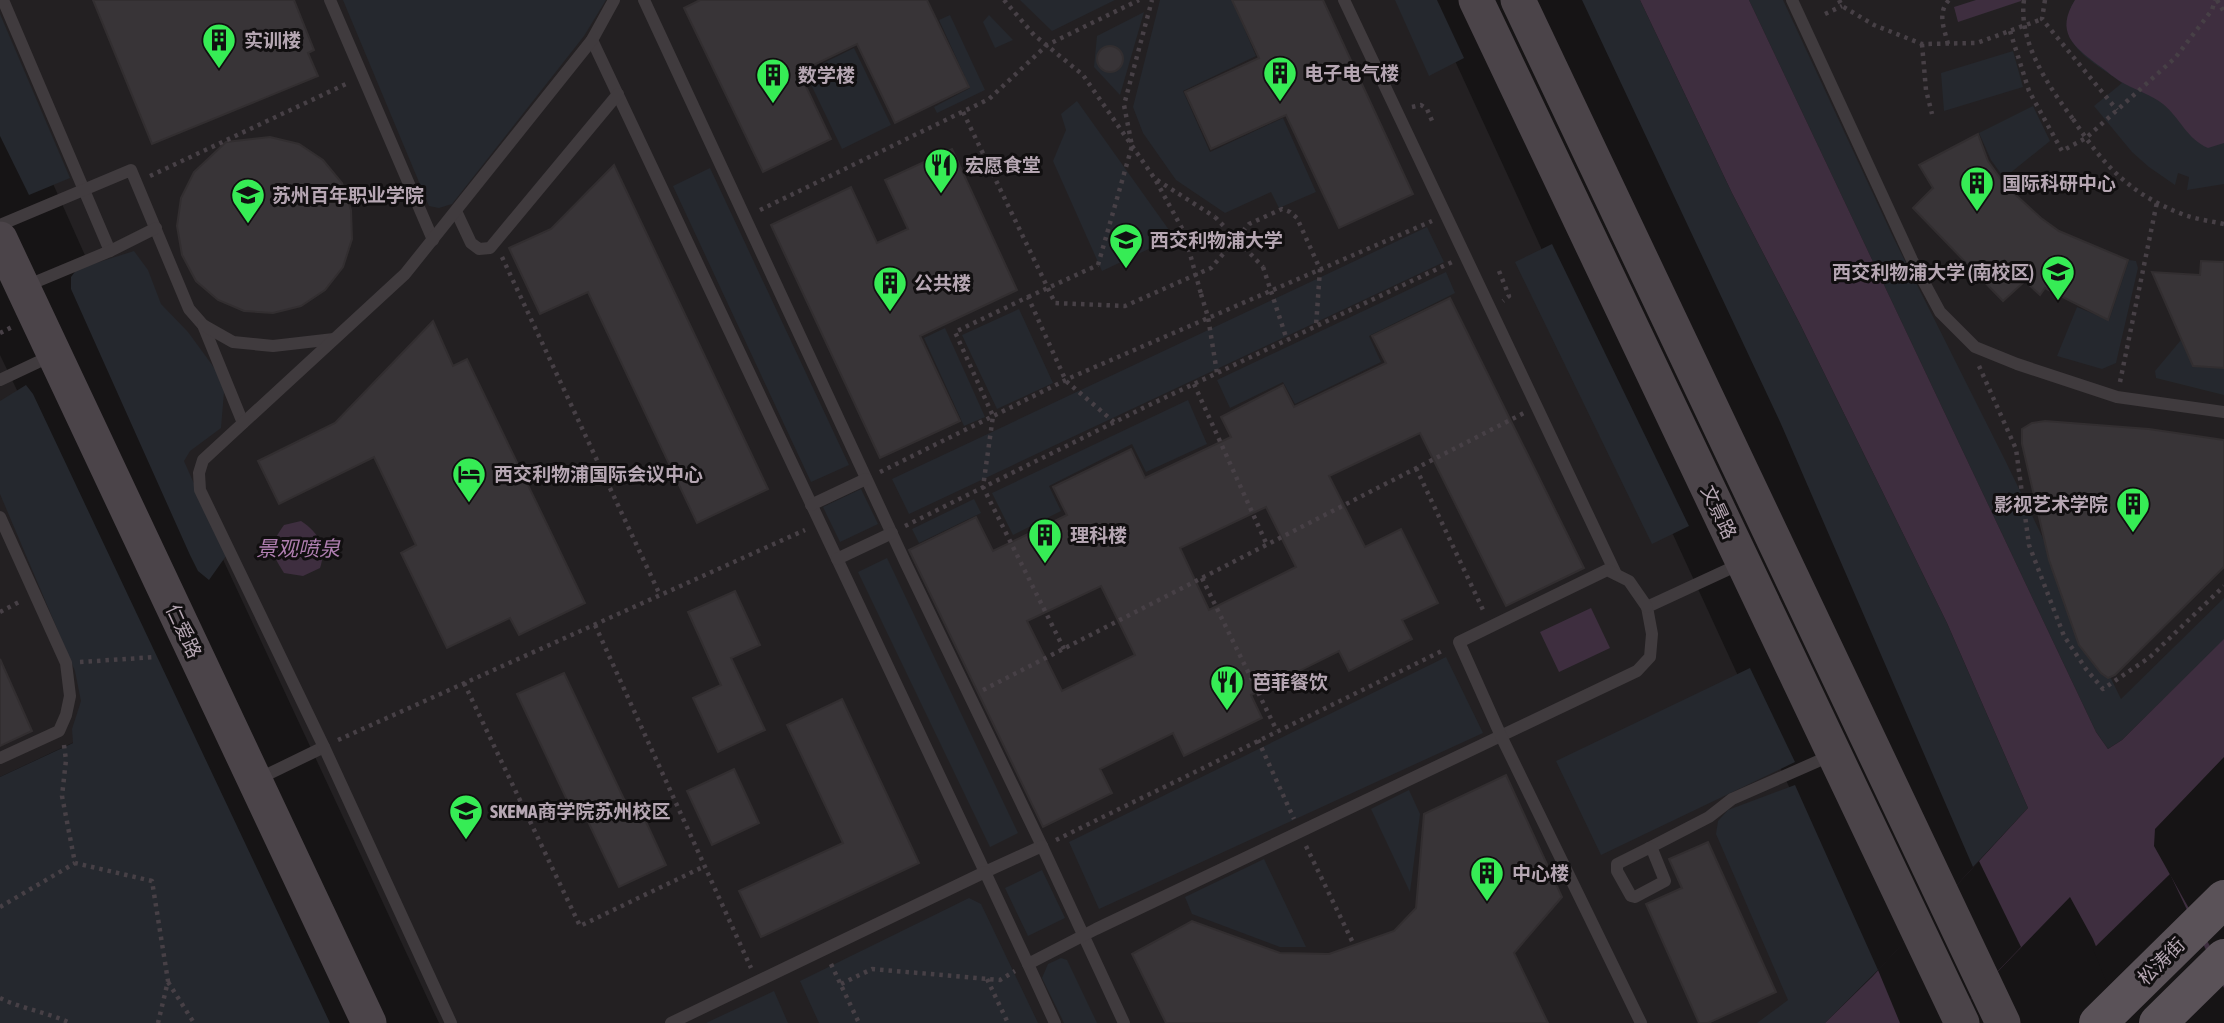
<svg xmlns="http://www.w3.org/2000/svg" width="2224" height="1023" viewBox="0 0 2224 1023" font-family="'Asap Condensed','Noto Sans SC',sans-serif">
<rect width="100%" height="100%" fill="#161415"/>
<g fill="#232022">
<path d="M0 0H1427L1867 956 1795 1023H439L171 448 0 65Z"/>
<path d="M1749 0H2224V604L2096 732Z"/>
<path d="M0 355 166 699 0 777Z"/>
</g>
<g fill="#25282e">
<path d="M343 0H606L584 36 452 204 439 208 429 206Z"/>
<path d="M1020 0H1115L1052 31Z"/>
<path d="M1160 0H1232L1256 56 1183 91 1210 152 1283 118 1316 192 1279 208 1271 192 1225 213 1176 180 1143 133 1133 107Z"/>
<path d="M1395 0H1437L1464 58 1429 76Z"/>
<path d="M1582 0H1640L1732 193 1800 324 1947 623 2028 808 1973 867 1781 424Z"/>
<path d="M1749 0H1783L1894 239 2006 462 2121 699 2224 598V640L2122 740 2108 749 2096 732Z"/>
<path d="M2075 0H2224V184L2187 190 2189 177 2178 173 2175 185 2149 167 2132 152 2094 106 2122 83C2093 61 2049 42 2075 0Z"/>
<path d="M1144 12 1120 95 1094 67 1097 36Z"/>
<path d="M0 14 70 178 29 195 0 136Z"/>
<path d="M950 15 985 90 937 113 934 107 970 88 939 20Z"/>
<path d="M989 15 1013 40 995 48 983 22Z"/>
<path d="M854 48 891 125 842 149 805 72Z"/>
<path d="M2013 51 2023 87 1944 111 1941 73Z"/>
<path d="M1077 101 1174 237 1102 271 1053 161 1066 130 1061 114Z"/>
<path d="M2033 106 2050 141 2004 178 1991 160 1979 133Z"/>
<path d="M710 168 849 465 811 482 673 186Z"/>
<path d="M1427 227 1444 262 909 514 892 479Z"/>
<path d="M1552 244 1689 526 1652 544 1515 262Z"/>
<path d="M134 251 148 270 161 304 188 332 218 373 224 392 221 428 190 451 184 461 226 556 209 580 198 571 190 555 71 289V277L77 269Z"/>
<path d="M2129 260 2136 261 2138 268 2116 363 2102 369 2057 356 2077 307 2109 320Z"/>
<path d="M1446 272 1455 293 1369 336 1381 362 1295 404 1283 382 1230 408 1217 380Z"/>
<path d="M1019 309 1053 383 997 409 962 335Z"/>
<path d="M945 328 985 417 964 426 924 338Z"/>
<path d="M2181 340 2193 366 2224 368V395L2156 378 2155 371Z"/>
<path d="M26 385 33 394 330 1023H0V777L73 743 72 729 81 701 75 671 0 494V401Z"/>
<path d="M1188 400 1207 444 1146 472 1132 444 1049 486 1061 511 1013 535 992 493Z"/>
<path d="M861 489 878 524 840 542 823 507Z"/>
<path d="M974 499 981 513 919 543 912 529Z"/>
<path d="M887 558 1018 833 990 847 858 572Z"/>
<path d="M1446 657 1483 733 1099 909 1069 842Z"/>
<path d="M1750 668 1795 762 1601 855 1556 761Z"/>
<path d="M1795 785 1878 970 1825 1023H1757L1788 1000 1716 834 1718 821 1728 810Z"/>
<path d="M1409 790 1420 814 1410 892 1371 809Z"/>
<path d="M1264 859 1306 947H1280L1192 914 1185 897Z"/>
<path d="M1042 870 1065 918 1028 936 1005 888Z"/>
<path d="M969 898 981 904 1038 1023H819L800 981Z"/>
<path d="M1061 958 1067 960 1097 1023H1064L1042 978 1048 964Z"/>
<path d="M774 991 788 1023H706Z"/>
</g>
<g fill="#3e2e3f">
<path d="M1640 0H1749L2096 732 2108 749 2122 740 2224 639V757L2155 829 2154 846 2224 971V1023H2127L2093 939 2070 897 1948 1023H1825L1872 977 2028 808 1947 623 1800 324 1732 193Z"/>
<path d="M1976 0H2021V1L1958 22 1954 7Z"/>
<path d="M2075 0H2224V143L2208 148C2187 139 2180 118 2163 104 2151 95 2138 91 2125 84 2115 79 2107 71 2098 65 2073 46 2055 32 2075 0Z"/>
<path d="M301 521C319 533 327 547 320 568L303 576 284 573C270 551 269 546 284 525Z"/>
<path d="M1591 608 1610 648 1559 672 1540 632Z"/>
</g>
<g fill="#161415">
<path d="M1979 861 2021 947 1948 1023H1900L1878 970Z"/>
<path d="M2170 874 2224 988V1023H2123L2093 949Z"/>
</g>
<g fill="#383437" stroke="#322e30" stroke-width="2" fill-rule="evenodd">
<path d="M93 0H294L314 50 308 53 318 76 152 144Z"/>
<path d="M700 0H927L969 87 895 123 857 44 799 72 831 139 763 172 684 8Z"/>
<path d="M1232 0H1323L1413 194 1339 228 1286 115 1211 149 1185 92 1259 58Z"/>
<circle cx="1110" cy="59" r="13"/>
<path d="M1978 134 1988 161 2005 185 2041 218 2059 231 2128 260 2108 320 2045 288 2040 295 2025 281 2003 301 1913 208 1933 188 1919 165Z"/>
<path d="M270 137 299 144 323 160 342 183 351 210 352 239 343 267 325 290 301 306 273 313 244 311 218 300 196 281 182 255 177 226 181 198 194 172 226 142Z"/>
<path d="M952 149 1017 290 920 336 960 421 880 458 771 225 851 187 877 243 908 229 885 180Z"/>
<path d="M614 165 768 489 697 523 588 292 540 314 509 248 551 229Z"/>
<path d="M2201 261 2224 262V368L2193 366 2152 272 2200 275Z"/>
<path d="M1450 298 1584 568 1506 606 1420 433 1329 476 1365 547 1401 529 1438 603 1402 620 1412 639 1349 671 1339 651 1251 695 1262 718 1184 756 1173 733 1100 769 1112 793 1043 827 909 550 976 517 993 551 1067 515 1053 487 1131 449 1145 478 1231 437 1221 417 1283 385 1294 407 1386 363 1372 336ZM1266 507 1296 567 1209 610 1180 548ZM1101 586 1135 655 1062 691 1027 621Z"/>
<path d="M433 321 453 366 467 359 585 603 519 635 510 618 447 648 401 553 416 545 374 457 279 504 258 461 335 423Z"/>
<path d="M2045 421 2149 429 2224 440V567L2115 675 2108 678 2101 673 2079 645 2049 560 2022 444V429L2032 423Z"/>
<path d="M735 591 760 645 731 658 765 730 718 752 693 698 721 685 688 612Z"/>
<path d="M0 659 32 731 0 746Z"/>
<path d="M564 673 632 816 641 811 666 865 619 887 584 813 575 817 517 694Z"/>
<path d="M842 699 919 863 761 937 739 891 843 843 787 725Z"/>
<path d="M734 769 759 823 712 845 687 791Z"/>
<path d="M1506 775 1562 897 1514 953 1548 1023H1166L1132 954 1192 921 1280 953 1329 954 1394 931 1416 908 1424 814Z"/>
<path d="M1708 842 1776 992 1708 1023H1699L1646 904 1682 888 1669 859Z"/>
</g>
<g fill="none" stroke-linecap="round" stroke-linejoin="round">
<g stroke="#474046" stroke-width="4.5" stroke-dasharray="3.5 5" stroke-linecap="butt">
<path d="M1004 0 1034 35 1083 75 1155 179 1184 232"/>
<path d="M1839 0 1842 6 1874 25 1922 44 1977 43 2042 19"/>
<path d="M2045 0 2042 19 2117 110"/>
<path d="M2217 0 2224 12"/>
<path d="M1825 14 1842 6"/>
<path d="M2010 31 2029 91 2062 151 2086 138 2175 58 2212 10 2215 0"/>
<path d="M1922 44 1926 90 1932 114"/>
<path d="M1948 44C1944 28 1937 13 1949 0"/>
<path d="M1412 107 1421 105 1427 109 1433 123"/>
<path d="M963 112 1055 303 1125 306 1211 268 1249 224 1282 209 1290 212 1297 218 1320 269 1316 326"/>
<path d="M2073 119C2103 165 2130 194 2182 214 2195 219 2210 221 2224 224"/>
<path d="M150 176 348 83"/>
<path d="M1157 180 1215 217"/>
<path d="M760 210 989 99 1047 45 1139 0"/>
<path d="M502 257 660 595"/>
<path d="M1098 265 1132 146 1124 105 1152 0"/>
<path d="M1263 267 1287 340"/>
<path d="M1499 271 1509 296 1503 301"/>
<path d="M1201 294 1208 317 1217 373"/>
<path d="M0 333 12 327"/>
<path d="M1979 366 2016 449 2029 545 2064 636 2086 669 2103 689 2150 657 2224 586"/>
<path d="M2120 382 2157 202"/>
<path d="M1194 384 1267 545"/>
<path d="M1416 468 1484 612"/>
<path d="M880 472 1072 377 1432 221"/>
<path d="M905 526 1143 408 1452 262"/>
<path d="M1202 578 1277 731"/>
<path d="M0 612 21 601"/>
<path d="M595 625 751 968"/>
<path d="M1064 649 983 487 993 416 955 332 1028 297 1066 381 1114 422"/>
<path d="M80 662 156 657"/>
<path d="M464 683 580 926 705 866"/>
<path d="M983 690 1524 413"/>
<path d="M338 740 805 530"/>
<path d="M1258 740 1294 819"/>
<path d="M64 745 66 760 62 796 75 863 152 881 168 981 158 1023"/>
<path d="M1056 840 1444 650"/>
<path d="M1306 846 1354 945"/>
<path d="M0 907 75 863"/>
<path d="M831 964 859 1023"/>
<path d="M987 979 1008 1023"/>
<path d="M168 982 194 1023"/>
<path d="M841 984 872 969 1000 980 1015 971"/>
<path d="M0 998C22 1009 47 1012 70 1023"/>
</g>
<g stroke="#403b3e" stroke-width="12">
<path d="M3 0 110 251"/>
<path d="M330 0 433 240"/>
<path d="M1344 0 1616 574"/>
<path d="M1792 0 1912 260 1940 312 1975 347 2017 364 2117 397 2224 412"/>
<path d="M592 40 985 872 1042 846 906 564 644 0"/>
<path d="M456 211 471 243 479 249 490 248 618 94"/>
<path d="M0 225 131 170 189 309 203 325 243 423"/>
<path d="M26 286 110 251 156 228"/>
<path d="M203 325 233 342 273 346 334 339"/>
<path d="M0 380 53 355"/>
<path d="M811 505 866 479"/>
<path d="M0 517 66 663 70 696 66 715 59 731 0 758"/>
<path d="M837 559 892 533"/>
<path d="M258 779 324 747"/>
<path d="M1042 846 1124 1023"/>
<path d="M1649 848 1709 817 1732 799 1832 755"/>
<path d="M1649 848 1652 849 1665 881 1635 897 1631 896 1617 871V864Z"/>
<path d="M1028 964 1055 1023"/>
<path d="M451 1023 324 747 200 490 199 473 203 460 405 274 592 40 614 0"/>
<path d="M671 1023 985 872 1028 964 1096 929 1637 671 1650 657 1652 634 1647 607 1740 564"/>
<path d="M1641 1023 1501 736 1459 642 1607 570 1629 581 1647 607"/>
</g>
<g stroke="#4b4449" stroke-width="35">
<path d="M1476 0 1962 1023"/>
<path d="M1518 0 2003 1023"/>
<path d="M0 239 369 1023"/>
</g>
<g stroke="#5a5258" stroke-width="38">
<path d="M2098 1023 2224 899"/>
<path d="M2158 1023 2224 958"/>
</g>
<g stroke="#474046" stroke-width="4.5" stroke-dasharray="3.5 5" stroke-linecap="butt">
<path d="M2024 0C2018 42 2049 87 2073 119"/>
<path d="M1215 217 1263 267"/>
<path d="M1184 232 1201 294"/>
<path d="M1028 297 1098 265"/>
</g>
</g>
<defs>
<g id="building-pin" transform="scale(1.75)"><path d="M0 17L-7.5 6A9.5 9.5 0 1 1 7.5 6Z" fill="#36ec55" stroke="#110f10"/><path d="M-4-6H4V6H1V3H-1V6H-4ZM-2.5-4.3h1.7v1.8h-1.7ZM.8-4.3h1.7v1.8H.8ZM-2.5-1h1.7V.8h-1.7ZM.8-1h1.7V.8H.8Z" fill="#111"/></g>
<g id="restaurant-pin" transform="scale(1.75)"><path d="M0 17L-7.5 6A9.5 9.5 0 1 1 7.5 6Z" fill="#36ec55" stroke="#110f10"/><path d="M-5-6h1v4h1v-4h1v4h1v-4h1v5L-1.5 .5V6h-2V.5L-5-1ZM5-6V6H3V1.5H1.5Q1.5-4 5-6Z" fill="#111"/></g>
<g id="university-pin" transform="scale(1.75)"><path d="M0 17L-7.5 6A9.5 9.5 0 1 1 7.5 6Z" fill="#36ec55" stroke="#110f10"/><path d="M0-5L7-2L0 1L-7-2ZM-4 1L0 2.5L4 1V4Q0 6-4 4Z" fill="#111"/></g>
<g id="hotel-pin" transform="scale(1.75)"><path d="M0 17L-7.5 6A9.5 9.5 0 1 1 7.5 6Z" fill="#36ec55" stroke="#110f10"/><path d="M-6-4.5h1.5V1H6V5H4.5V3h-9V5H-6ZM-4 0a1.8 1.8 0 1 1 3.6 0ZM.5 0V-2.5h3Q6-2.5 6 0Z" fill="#111"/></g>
</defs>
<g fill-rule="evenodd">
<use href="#building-pin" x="219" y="40"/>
<use href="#building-pin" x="1280" y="73"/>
<use href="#building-pin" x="773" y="75"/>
<use href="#restaurant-pin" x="941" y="165"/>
<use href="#building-pin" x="1977" y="183"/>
<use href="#university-pin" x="248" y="195"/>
<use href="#university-pin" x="1126" y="240"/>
<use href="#university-pin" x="2058" y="272"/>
<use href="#building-pin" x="890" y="283"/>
<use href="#hotel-pin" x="469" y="474"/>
<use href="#building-pin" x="2133" y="504"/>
<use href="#building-pin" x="1045" y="535"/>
<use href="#restaurant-pin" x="1227" y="682"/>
<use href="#university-pin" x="466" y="811"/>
<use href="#building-pin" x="1487" y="873"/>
</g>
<g text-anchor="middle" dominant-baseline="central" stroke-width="6" stroke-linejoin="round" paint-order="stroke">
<g font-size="19" font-weight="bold" fill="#b6a7b3" stroke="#110f10" text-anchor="start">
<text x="244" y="40">实训楼</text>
<text x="1304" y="73">电子电气楼</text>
<text x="798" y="75">数学楼</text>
<text x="965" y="165">宏愿食堂</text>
<text x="2002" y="183">国际科研中心</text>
<text x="272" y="195">苏州百年职业学院</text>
<text x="1150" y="240">西交利物浦大学</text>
<text x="2034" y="272" text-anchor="end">西交利物浦大学 (南校区)</text>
<text x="914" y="283">公共楼</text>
<text x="494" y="474">西交利物浦国际会议中心</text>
<text x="2108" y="504" text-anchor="end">影视艺术学院</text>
<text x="1070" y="535">理科楼</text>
<text x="1252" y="682">芭菲餐饮</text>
<text x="490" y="811">SKEMA商学院苏州校区</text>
<text x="1512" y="873">中心楼</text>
</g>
<g font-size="19" fill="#b6a7b3" stroke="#110f10">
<text transform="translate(1719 512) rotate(65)">文景路</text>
<text transform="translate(184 631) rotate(65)">仁爱路</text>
<text transform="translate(2161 961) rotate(-45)">松涛街</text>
</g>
<g font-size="21" font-style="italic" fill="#af7eb0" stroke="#110f10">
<text x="298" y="548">景观喷泉</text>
</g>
</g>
</svg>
